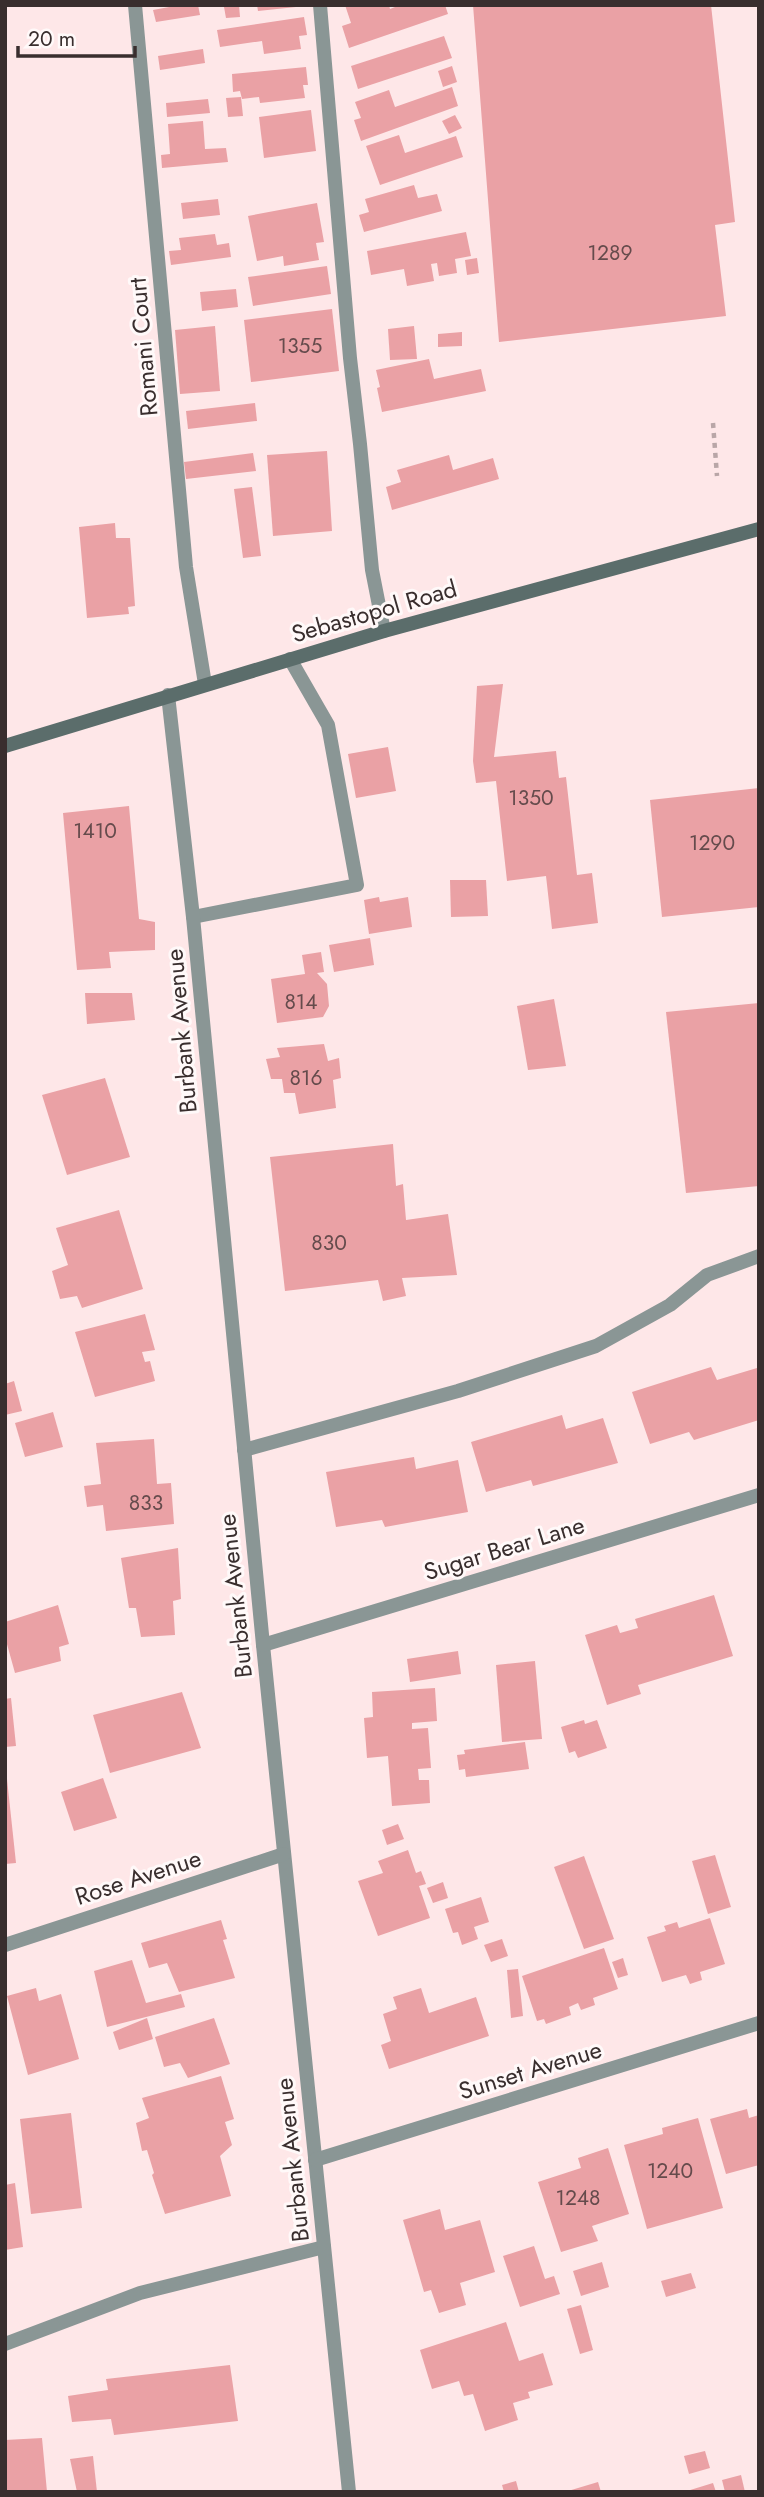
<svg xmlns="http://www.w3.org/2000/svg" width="764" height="2497" viewBox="0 0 764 2497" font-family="Jost,sans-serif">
<rect width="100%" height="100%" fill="#fee7e8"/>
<g fill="#eaa1a5">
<path d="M180 5H198L200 15 156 22 153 10Z"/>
<path d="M239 5 240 17 226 18 224 7Z"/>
<path d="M257 5H296V7L258 11Z"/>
<path d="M345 5H389L390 9 400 5H445L448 14 349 48 342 26 351 23Z"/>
<path d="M473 5H711L735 222 715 225 726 316 499 342Z"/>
<path d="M304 17 307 35 299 36 301 49 264 54 262 41 220 47 217 30Z"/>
<path d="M444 36 452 58 358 89 351 66Z"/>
<path d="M203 49 205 63 160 70 158 56Z"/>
<path d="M452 66 457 82 443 87 438 71Z"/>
<path d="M306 67 308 85H303L305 98 260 103 259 97 242 99 240 91 233 92 232 74Z"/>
<path d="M452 87 458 106 361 141 354 120 361 118 355 102 389 90 395 107Z"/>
<path d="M241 97 243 116 228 117 226 98Z"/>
<path d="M208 99 210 113 167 117 166 103Z"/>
<path d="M311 110 316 151 264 158 259 117Z"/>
<path d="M455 115 462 128 449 134 442 121Z"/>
<path d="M203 121 205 149 226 148 228 162 162 168 161 155 170 154 168 124Z"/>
<path d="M399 135 405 153 456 136 463 157 380 185 366 146Z"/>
<path d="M414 185 418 198 437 194 442 211 364 232 359 215 369 212 365 199Z"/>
<path d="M218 199 220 215 183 219 181 203Z"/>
<path d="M317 203 324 242 316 243 319 260 284 266 283 256 257 261 248 216Z"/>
<path d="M466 232 471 256 455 259 457 273 439 276 437 263 431 264 434 281 407 286 404 269 371 275 367 251Z"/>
<path d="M215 234 217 245 229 243 231 257 171 265 169 251 181 250 179 238Z"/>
<path d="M477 258 479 273 467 275 465 260Z"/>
<path d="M327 266 331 294 253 306 248 277Z"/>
<path d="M236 289 238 307 202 311 200 292Z"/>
<path d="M332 309 339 371 251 382 244 320Z"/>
<path d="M215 326 220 391 180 394 175 330Z"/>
<path d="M414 326 417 359 390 360 388 329Z"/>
<path d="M462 332V346L438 347V334Z"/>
<path d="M429 359 434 379 481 369 486 391 382 412 377 388 380 387 376 370Z"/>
<path d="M255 403 257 421 188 429 186 411Z"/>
<path d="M327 451 332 531 273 536 267 455Z"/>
<path d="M253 453 256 471 186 479 184 462Z"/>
<path d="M449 455 453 470 493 458 499 479 392 510 386 487 401 482 397 470Z"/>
<path d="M252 487 261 556 243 558 234 489Z"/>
<path d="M115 523 116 538H130L135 606 128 607 129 614 87 618 79 527Z"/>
<path d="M503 684 494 757 556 751 559 778 566 777 577 875 592 873 598 923 552 929 546 876 507 881 496 781 476 783 473 761 477 686Z"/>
<path d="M388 747 396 791 356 798 348 754Z"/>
<path d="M759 788V907L662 917 650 800Z"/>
<path d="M129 806 139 919 155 922V950L109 952 111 968 77 970 63 813Z"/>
<path d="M450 880H486L488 916 451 917Z"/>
<path d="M379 897 380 902 408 897 412 927 369 934 364 900Z"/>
<path d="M370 938 374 965 334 972 329 945Z"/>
<path d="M321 952 324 972 317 973 327 984 329 1006 323 1017 277 1023 271 979 305 974 302 955Z"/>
<path d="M85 993H132L135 1020 87 1024Z"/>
<path d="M554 999 566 1066 528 1070 517 1006Z"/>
<path d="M759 1003V1186L686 1193 666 1012Z"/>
<path d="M324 1044 328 1061 339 1058 341 1078 333 1080 336 1108 299 1114 295 1093H284L282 1079H271L266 1059 280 1057 277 1048Z"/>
<path d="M105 1078 130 1157 67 1175 42 1095Z"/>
<path d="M393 1144 396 1186 403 1184 406 1220 448 1214 457 1275 402 1278 406 1296 383 1301 378 1280 285 1291 270 1157Z"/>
<path d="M119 1210 143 1289 82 1308 77 1296 60 1299 52 1271 68 1265 56 1228Z"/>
<path d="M145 1314 155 1350 142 1352 145 1362 150 1361 155 1381 95 1397 75 1332Z"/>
<path d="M711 1367 717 1380 757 1368 759 1420 694 1440 689 1432 650 1444 632 1392Z"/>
<path d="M14 1381 22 1411 5 1415V1384Z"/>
<path d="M53 1412 63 1447 25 1457 15 1423Z"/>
<path d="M562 1415 566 1429 603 1418 618 1463 533 1486 531 1480 486 1492 471 1442Z"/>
<path d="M154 1439 157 1484 171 1483 174 1524 106 1531 103 1505 87 1507 84 1486 101 1484 96 1443Z"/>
<path d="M414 1457 416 1469 458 1460 468 1512 385 1527 382 1520 336 1527 326 1472Z"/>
<path d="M178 1548 181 1599 173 1601 175 1635 141 1637 136 1608H129L121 1558Z"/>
<path d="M714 1595 733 1656 638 1685 641 1694 607 1705 585 1635 617 1625 620 1633 638 1628 635 1619Z"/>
<path d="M58 1605 69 1644 59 1647 61 1661 15 1673 5 1637V1622Z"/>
<path d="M458 1651 461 1674 410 1682 407 1659Z"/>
<path d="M535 1661 542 1739 502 1742 496 1665Z"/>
<path d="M435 1688 437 1721 412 1723V1729L428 1728 431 1768 418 1769 419 1780H429L430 1803 392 1806 388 1756 367 1758 364 1718 373 1717 372 1692Z"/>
<path d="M182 1692 201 1748 110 1773 93 1715Z"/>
<path d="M11 1698 16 1746 5 1747V1699Z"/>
<path d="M584 1720 585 1724 597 1720 607 1748 578 1758 575 1751 569 1753 561 1727Z"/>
<path d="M525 1742 529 1769 466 1777 465 1769 459 1770 457 1755 465 1754 464 1750Z"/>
<path d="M103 1778 117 1818 74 1831 61 1792Z"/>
<path d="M5 1779H7L16 1863 5 1864Z"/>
<path d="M398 1824 404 1839 387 1845 382 1830Z"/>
<path d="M408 1850 416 1873 421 1871 426 1884 419 1886 430 1918 378 1936 358 1881 383 1873 378 1861Z"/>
<path d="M715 1855 731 1907 708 1914 692 1861Z"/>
<path d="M584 1856 614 1939 584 1949 554 1867Z"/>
<path d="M443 1882 448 1898 433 1903 427 1888Z"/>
<path d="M481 1897 489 1922 474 1927 478 1939 462 1945 458 1932 453 1933 445 1909Z"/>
<path d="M710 1918 725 1964 700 1972 702 1980 690 1984 686 1975 662 1982 647 1937 666 1931 664 1926 677 1922 679 1928Z"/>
<path d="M221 1920 227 1939 223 1940 235 1978 179 1992 167 1963 149 1968 141 1943Z"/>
<path d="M502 1939 508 1956 491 1962 484 1945Z"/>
<path d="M604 1948 618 1989 593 1998 595 2005 581 2010 578 2003 569 2007 571 2015 546 2024 544 2019 537 2021 522 1976Z"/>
<path d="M623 1958 628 1975 618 1978 612 1962Z"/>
<path d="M132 1960 146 2003 181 1994 185 2007 107 2027 94 1971Z"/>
<path d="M518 1969 523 2016 511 2018 507 1970Z"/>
<path d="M36 1988 39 2001 61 1994 79 2059 28 2075 7 1996Z"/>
<path d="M421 1988 429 2013 476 1997 489 2036 389 2069 381 2045 391 2041 383 2014 397 2009 393 1997Z"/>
<path d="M147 2018 153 2039 119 2050 113 2032Z"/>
<path d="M214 2018 230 2064 188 2078 180 2063 164 2067 155 2037Z"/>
<path d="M221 2076 234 2119 225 2122 232 2145 220 2156 231 2196 165 2214 152 2175 154 2173 147 2150 142 2151 136 2123 149 2118 142 2098Z"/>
<path d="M747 2109 749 2118 759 2115V2165L726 2174 710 2119Z"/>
<path d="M71 2113 82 2208 31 2214 20 2119Z"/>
<path d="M698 2118 723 2208 647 2229 624 2145 663 2134 662 2128Z"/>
<path d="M608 2148 629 2214 592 2226 598 2241 561 2252 538 2182 581 2168 578 2158Z"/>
<path d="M15 2183 23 2247 5 2250V2185Z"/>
<path d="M440 2209 445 2230 480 2220 495 2272 460 2283 466 2305 439 2313 431 2290 424 2292 403 2220Z"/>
<path d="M534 2246 545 2279 554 2276 560 2294 520 2307 503 2256Z"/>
<path d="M602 2262 609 2287 581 2296 573 2271Z"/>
<path d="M691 2273 696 2288 666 2297 661 2281Z"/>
<path d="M581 2305 593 2350 580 2354 567 2309Z"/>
<path d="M506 2322 519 2361 543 2353 553 2385 528 2392 530 2398 513 2403 518 2420 485 2431 473 2394 464 2396 459 2381 432 2389 420 2350Z"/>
<path d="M230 2365 238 2421 114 2435 111 2419 72 2422 68 2396 108 2390 106 2379Z"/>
<path d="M42 2438 47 2492H5V2440Z"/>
<path d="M705 2451 710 2468 689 2474 684 2456Z"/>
<path d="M93 2456 97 2492H77L70 2459Z"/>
<path d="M741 2475 745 2492H725L722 2480Z"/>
<path d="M516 2481 519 2492H504L502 2485Z"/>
<path d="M598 2482 601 2492H568V2491Z"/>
<path d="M713 2483 716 2492H687V2491Z"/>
</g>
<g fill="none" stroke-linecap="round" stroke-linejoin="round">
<path stroke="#b9a6a7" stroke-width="4.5" stroke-dasharray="5 5" stroke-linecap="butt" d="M713 423 717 476"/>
<g stroke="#8a9695" stroke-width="14">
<path d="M193 917 357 885 328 725 290 659"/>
<path d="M244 1450 458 1391 596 1346 670 1305 707 1275 759 1256"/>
<path d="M5 2344 140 2293 324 2247"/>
</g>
<g stroke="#8a9695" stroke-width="14">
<path d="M135 5 186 567 205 684"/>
<path d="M320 5 350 358 360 444 372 570 384 631"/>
<path d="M168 695 193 917 263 1645 349 2492"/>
<path d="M263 1645 759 1495"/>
<path d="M5 1945 284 1854"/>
<path d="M315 2160 759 2023"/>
</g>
<path stroke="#5b6d6b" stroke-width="14" d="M5 746 384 631 759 529"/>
</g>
<g text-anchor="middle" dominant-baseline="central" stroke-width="6" stroke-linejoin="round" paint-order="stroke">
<g font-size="21" fill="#654b4c">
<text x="610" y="253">1289</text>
<text x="300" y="346">1355</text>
<text x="531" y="798">1350</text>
<text x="95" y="831">1410</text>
<text x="712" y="843">1290</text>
<text x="301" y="1002">814</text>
<text x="306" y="1078">816</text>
<text x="329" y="1243">830</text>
<text x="146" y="1503">833</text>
<text x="670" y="2171">1240</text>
<text x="578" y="2198">1248</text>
</g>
<g font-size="24" fill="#392e2e" stroke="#fff9f9">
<text transform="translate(143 347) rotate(-95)">Romani Court</text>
<text transform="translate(374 611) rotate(-16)">Sebastopol Road</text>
<text transform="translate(181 1031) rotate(-95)">Burbank Avenue</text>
<text transform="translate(504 1548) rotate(-17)">Sugar Bear Lane</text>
<text transform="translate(235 1596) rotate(-96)">Burbank Avenue</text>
<text transform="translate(138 1877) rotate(-18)">Rose Avenue</text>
<text transform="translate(530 2070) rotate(-17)">Sunset Avenue</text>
<text transform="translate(292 2160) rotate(-96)">Burbank Avenue</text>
</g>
</g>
<rect width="764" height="2497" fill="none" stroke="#392e2e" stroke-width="14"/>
<path d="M18 46v10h117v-10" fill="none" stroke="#392e2e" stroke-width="3.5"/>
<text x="28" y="46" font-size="21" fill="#392e2e" stroke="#fff9f9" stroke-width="5" paint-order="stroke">20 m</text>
</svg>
